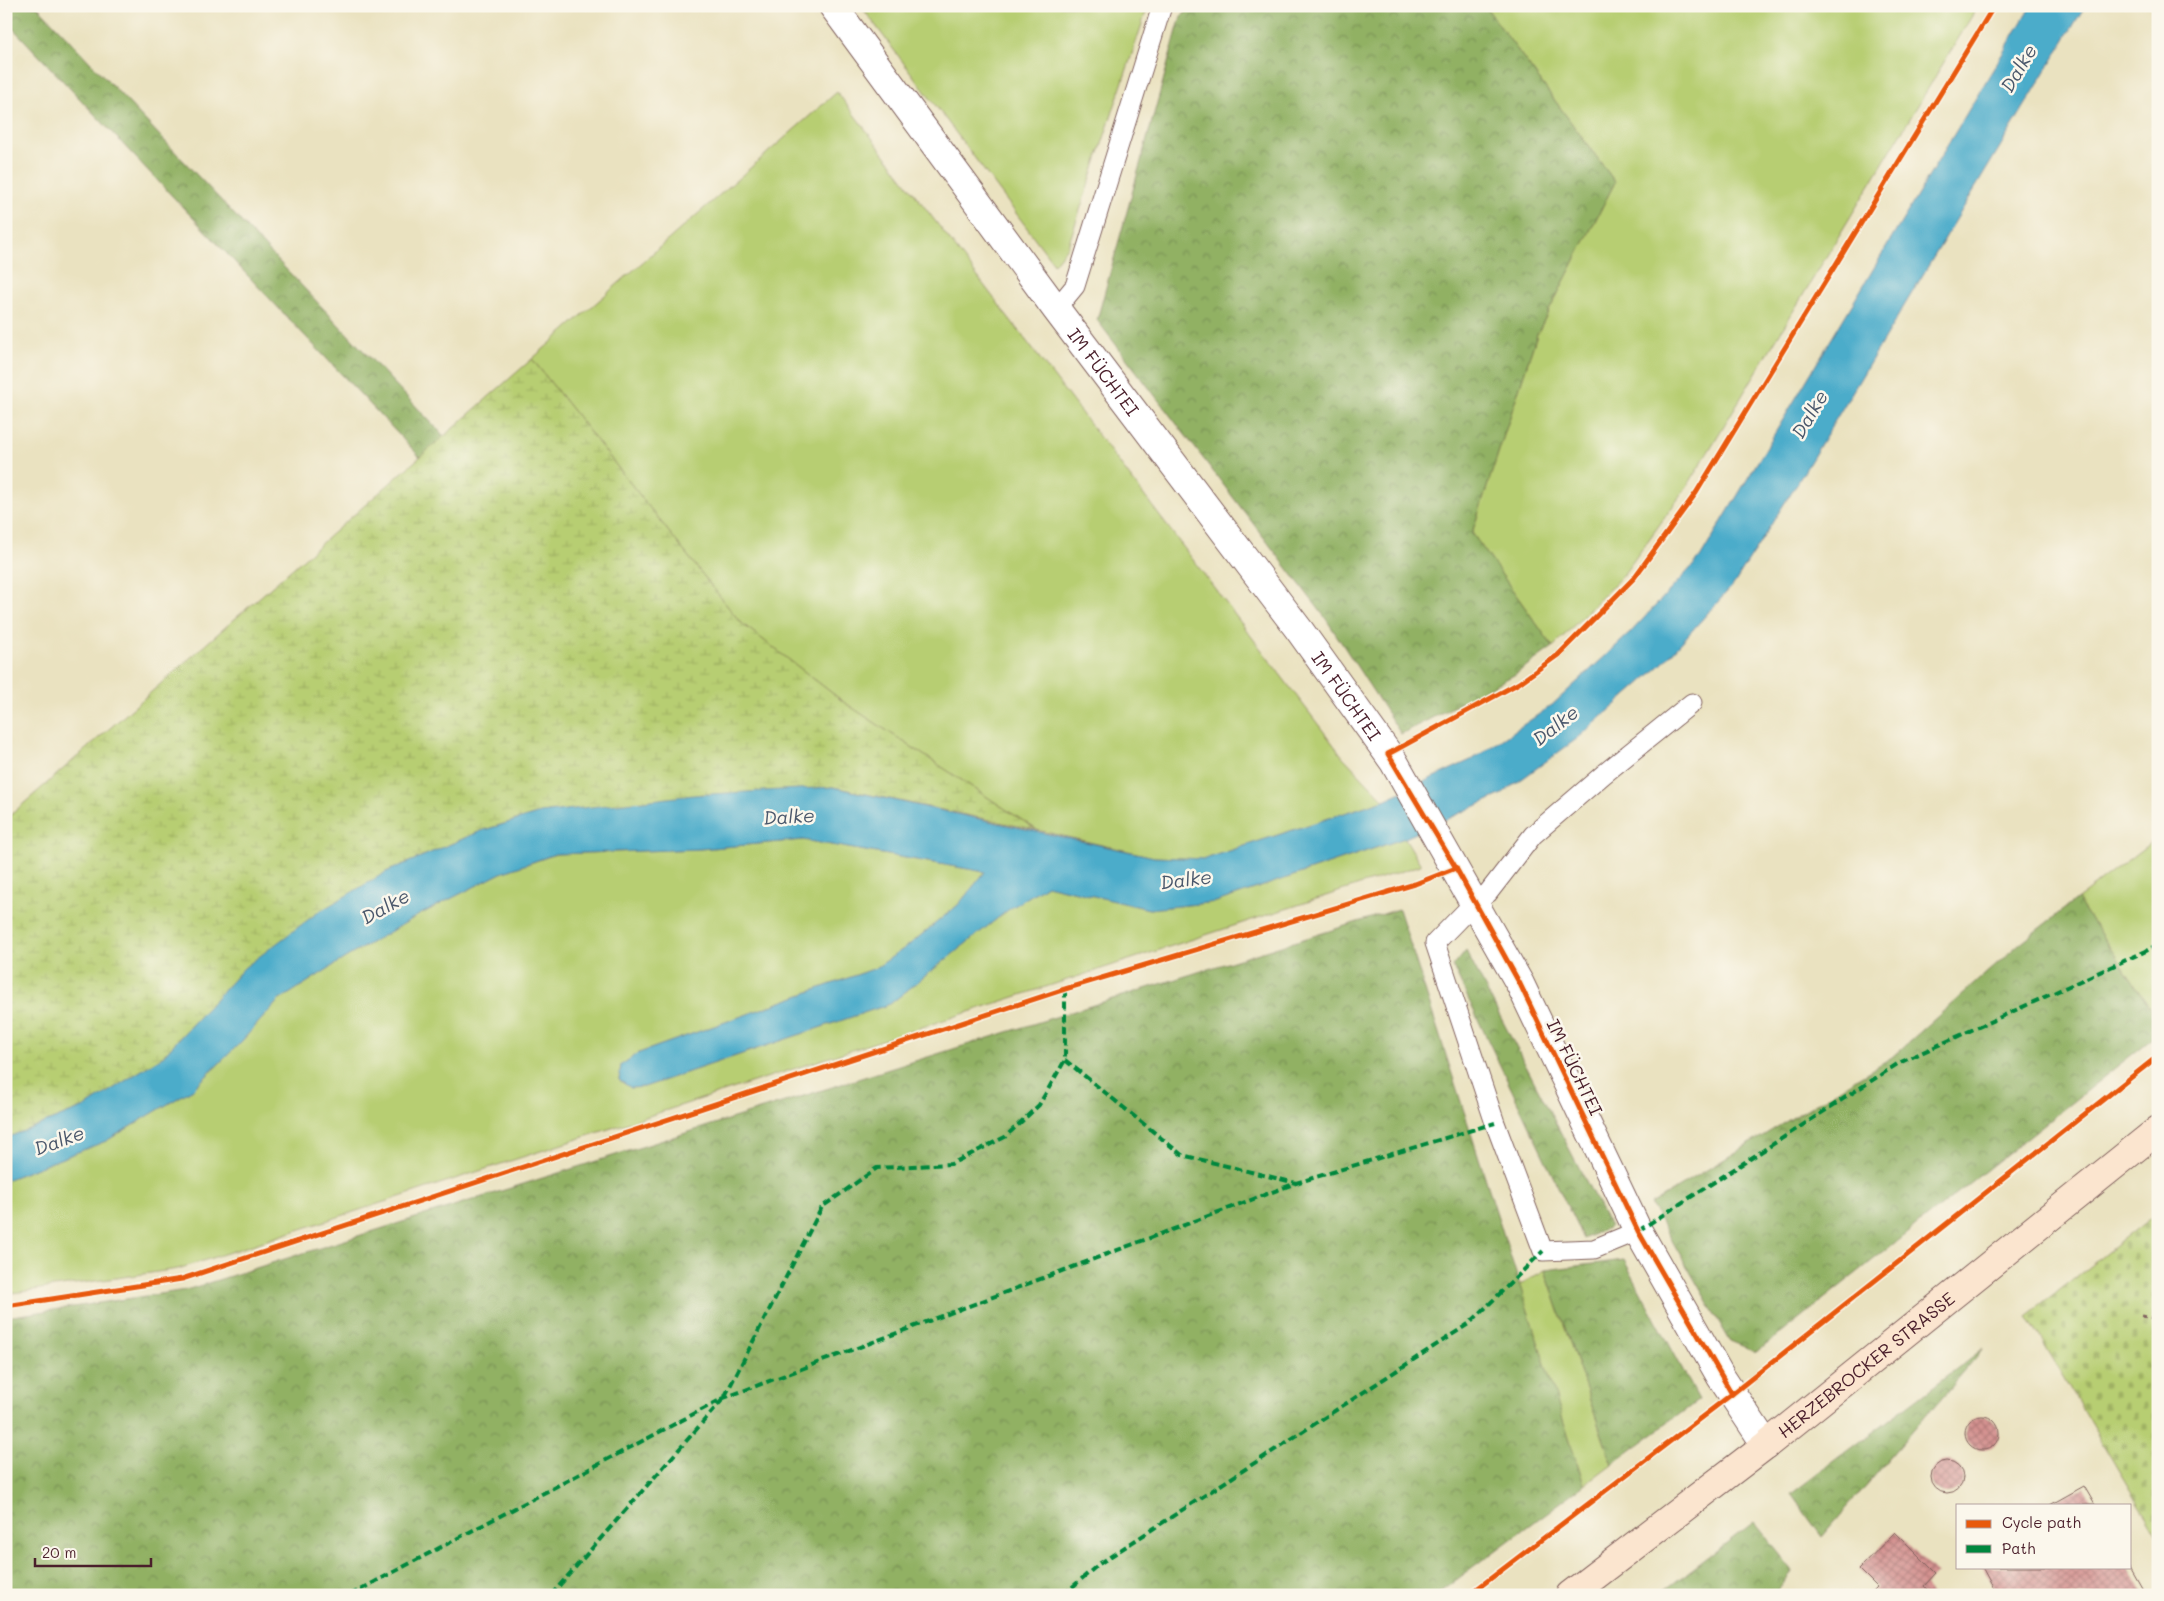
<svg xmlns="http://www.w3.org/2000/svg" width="2164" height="1601" viewBox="0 0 2164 1601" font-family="Mali,sans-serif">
<defs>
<pattern id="forest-crowns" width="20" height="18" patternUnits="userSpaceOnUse" patternTransform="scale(1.25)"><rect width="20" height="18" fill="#91b164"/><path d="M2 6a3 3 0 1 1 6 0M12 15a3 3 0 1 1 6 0" fill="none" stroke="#788f53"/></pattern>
<pattern id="wetland-marsh" width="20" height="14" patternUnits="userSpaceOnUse" patternTransform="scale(1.25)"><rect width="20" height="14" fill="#b7ce72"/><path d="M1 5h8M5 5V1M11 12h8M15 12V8" fill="none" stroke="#9fb063"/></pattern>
<pattern id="cemetery-stones" width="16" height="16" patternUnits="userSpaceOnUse" patternTransform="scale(1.25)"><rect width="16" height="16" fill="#b7ce72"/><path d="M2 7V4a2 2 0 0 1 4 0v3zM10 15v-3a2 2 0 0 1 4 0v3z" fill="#9fb063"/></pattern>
<pattern id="building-cross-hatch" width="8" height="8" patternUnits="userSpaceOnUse" patternTransform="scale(1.25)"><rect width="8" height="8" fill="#d49290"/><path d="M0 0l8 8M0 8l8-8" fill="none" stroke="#ae7776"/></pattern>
</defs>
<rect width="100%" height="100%" fill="#fbf7ec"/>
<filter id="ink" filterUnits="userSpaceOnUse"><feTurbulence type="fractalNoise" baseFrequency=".02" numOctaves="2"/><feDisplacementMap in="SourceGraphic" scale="10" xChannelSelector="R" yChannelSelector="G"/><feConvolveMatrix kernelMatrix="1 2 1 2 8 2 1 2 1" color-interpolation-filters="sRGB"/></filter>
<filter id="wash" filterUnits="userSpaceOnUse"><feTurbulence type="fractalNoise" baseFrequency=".0096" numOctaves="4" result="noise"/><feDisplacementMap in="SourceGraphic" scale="20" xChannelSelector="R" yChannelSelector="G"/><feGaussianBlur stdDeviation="1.12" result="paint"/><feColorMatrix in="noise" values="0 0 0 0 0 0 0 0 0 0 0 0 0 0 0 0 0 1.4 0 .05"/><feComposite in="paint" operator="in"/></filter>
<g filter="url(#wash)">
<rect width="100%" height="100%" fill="#eae2c0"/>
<g fill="#b7ce72" stroke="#80764e">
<path d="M861 6H1148L1068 246 1054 264Z"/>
<path d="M1485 6H1978L1688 485 1624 574 1553 647 1472 533 1537 334 1615 182Z"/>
<path d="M837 92 1343 757 1384 800 1205 859 1154 857 1037 830 845 703 740 622 532 359Z"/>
<path d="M2158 837V1019L2077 899Z"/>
<path d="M1405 838 1421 865 178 1269 6 1294V1180L106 1141 193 1089 240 1043 278 1001 345 958 417 916 501 873 556 854 700 849 803 840 985 872 958 905 909 945 876 968 639 1053 621 1065 619 1080 631 1088 644 1087 890 1004 1008 910 1047 885 1149 909 1216 902Z"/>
<path d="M1545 1270 1612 1464 1584 1485 1519 1285Z"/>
</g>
<g fill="url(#forest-crowns)" stroke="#6e6848">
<path d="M6 6H37L444 436 420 457 6 21Z"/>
<path d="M1195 6H1485L1615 182 1537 334 1472 533 1553 647 1514 675 1401 734 1324 616 1097 320 1181 16Z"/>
<path d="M2077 899 2158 1019V1034L1757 1352 1730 1341 1651 1204 1892 1057 2019 944Z"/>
<path d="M1399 909 1584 1485 1436 1595H6V1317L186 1290Z"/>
<path d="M1466 951 1610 1227 1583 1239 1453 967Z"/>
<path d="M1624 1260 1699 1400 1612 1464 1545 1270Z"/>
<path d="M1984 1348 1822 1537 1791 1494Z"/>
<path d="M1754 1522 1793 1571 1773 1595H1658Z"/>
</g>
<path fill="url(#wetland-marsh)" stroke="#80764e" d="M532 359 740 622 845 703 1037 830 833 787 540 813 481 831 386 872 244 968 162 1057 85 1107 6 1138V819Z"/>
<path fill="url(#cemetery-stones)" stroke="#80764e" d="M2158 1212V1537L2027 1316Z"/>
<path fill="#4bacca" stroke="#4a667a" d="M2031 6H2085L1804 472 1734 584 1661 665 1578 738 1500 795 1405 838 1216 902 1149 909 1047 885 1008 910 890 1004 644 1087 631 1088 619 1080 621 1065 639 1053 876 968 909 945 958 905 985 872 803 840 700 849 555 854 501 873 417 916 345 958 278 1001 240 1043 193 1089 106 1141 6 1180V1138L85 1107 162 1057 244 968 317 913 386 872 481 831 540 813 694 795 833 787 1154 857 1205 859 1384 800 1473 759 1551 706 1630 633 1700 558Z"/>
<g id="blocks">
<g fill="url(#building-cross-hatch)">
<circle cx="1982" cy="1433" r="17"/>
<circle cx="1947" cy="1477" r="16"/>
<path d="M2084 1486 2095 1505H2050Z"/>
<path d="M1895 1532 1936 1573 1924 1586 1932 1595 1870 1594 1877 1587 1859 1569Z"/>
<path d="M1982 1567H2129L2145 1595H1997Z"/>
</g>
</g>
</g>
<g filter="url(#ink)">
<use href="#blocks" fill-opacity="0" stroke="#82635f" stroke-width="1"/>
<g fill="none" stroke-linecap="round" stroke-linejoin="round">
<g stroke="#82635f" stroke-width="21">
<g id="service">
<path d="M1056 309 1075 286 1162 6"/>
<path d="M1638 1231 1594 1249 1543 1251 1495 1123 1435 943 1474 903 1488 893 1533 835 1604 774 1692 703"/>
</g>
</g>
<g stroke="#82635f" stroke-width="30">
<g id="minor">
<path id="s1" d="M833 6 1056 309 1300 631 1394 762 1520 984 1638 1231 1721 1377 1766 1445"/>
</g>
</g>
<g stroke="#82635f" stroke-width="30">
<g id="secondary">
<path id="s2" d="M1570 1595 1766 1445 2158 1130"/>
</g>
</g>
<path stroke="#82635f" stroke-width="3" stroke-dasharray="4 4" stroke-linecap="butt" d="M2142 1316 2158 1319"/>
<use href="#service" stroke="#fff" stroke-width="19"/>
<use href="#minor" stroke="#fff" stroke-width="28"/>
<use href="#secondary" stroke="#fbe5cf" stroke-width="28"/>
<g stroke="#00873e" stroke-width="4" stroke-dasharray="8 4" stroke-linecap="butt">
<path d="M1065 1060 1182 1155 1296 1183"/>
<path d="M1638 1231 1899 1063 2146 951 2158 944"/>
<path d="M350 1595 724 1398 1296 1183 1495 1123"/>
<path d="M551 1595 724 1398 822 1207 877 1168 951 1164 1005 1137 1039 1105 1065 1060V989"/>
<path d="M1063 1595 1099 1564 1470 1323 1543 1251"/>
</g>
<g stroke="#fbf7ec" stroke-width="8">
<g id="cycleway">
<path d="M6 1306 182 1279 1065 989 1415 884 1456 868"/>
<path d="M1732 1394 1638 1231 1520 984 1456 868 1388 754 1519 683 1558 655 1634 578 1696 493 1994 6"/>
<path d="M1469 1595 1732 1394 2158 1056"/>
</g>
</g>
<use href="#cycleway" stroke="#e8590c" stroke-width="5"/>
</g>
</g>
<g text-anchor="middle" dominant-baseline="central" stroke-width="5" stroke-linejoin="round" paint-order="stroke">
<g font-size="18" fill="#4a1f2b" stroke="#fbf7ec">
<text stroke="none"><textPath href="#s1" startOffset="455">IM FÜCHTEI</textPath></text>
<text stroke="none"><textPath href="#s1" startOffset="860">IM FÜCHTEI</textPath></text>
<text transform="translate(1575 1067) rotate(64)">IM FÜCHTEI</text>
<text stroke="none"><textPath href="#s2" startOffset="375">HERZEBROCKER STRASSE</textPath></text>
</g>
<g font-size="19" font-style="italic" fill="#4a576b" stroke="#fbf7ec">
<text transform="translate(2018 68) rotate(-59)">Dalke</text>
<text transform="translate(1809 414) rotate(-59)">Dalke</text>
<text transform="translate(1555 725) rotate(-38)">Dalke</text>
<text transform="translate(789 816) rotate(-3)">Dalke</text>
<text transform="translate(1186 879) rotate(-7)">Dalke</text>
<text transform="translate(385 906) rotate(-29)">Dalke</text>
<text transform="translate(59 1140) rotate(-20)">Dalke</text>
</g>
</g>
<rect width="2164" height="1601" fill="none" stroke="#fbf7ec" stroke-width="25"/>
<rect x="1956" y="1504" width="175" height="65" fill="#fbf7ec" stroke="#b4a19f"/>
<rect x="1966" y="1520" width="25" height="8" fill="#e8590c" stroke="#b4a19f"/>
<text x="2002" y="1528" font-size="15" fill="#4a1f2b">Cycle path</text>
<rect x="1966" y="1545" width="25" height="8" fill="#00873e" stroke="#b4a19f"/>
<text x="2002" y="1554" font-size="15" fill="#4a1f2b">Path</text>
<path d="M35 1558v8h116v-8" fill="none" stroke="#4a1f2b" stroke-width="2.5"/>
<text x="42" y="1558" font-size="15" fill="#4a1f2b" stroke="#fbf7ec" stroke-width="4" paint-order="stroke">20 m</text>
</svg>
